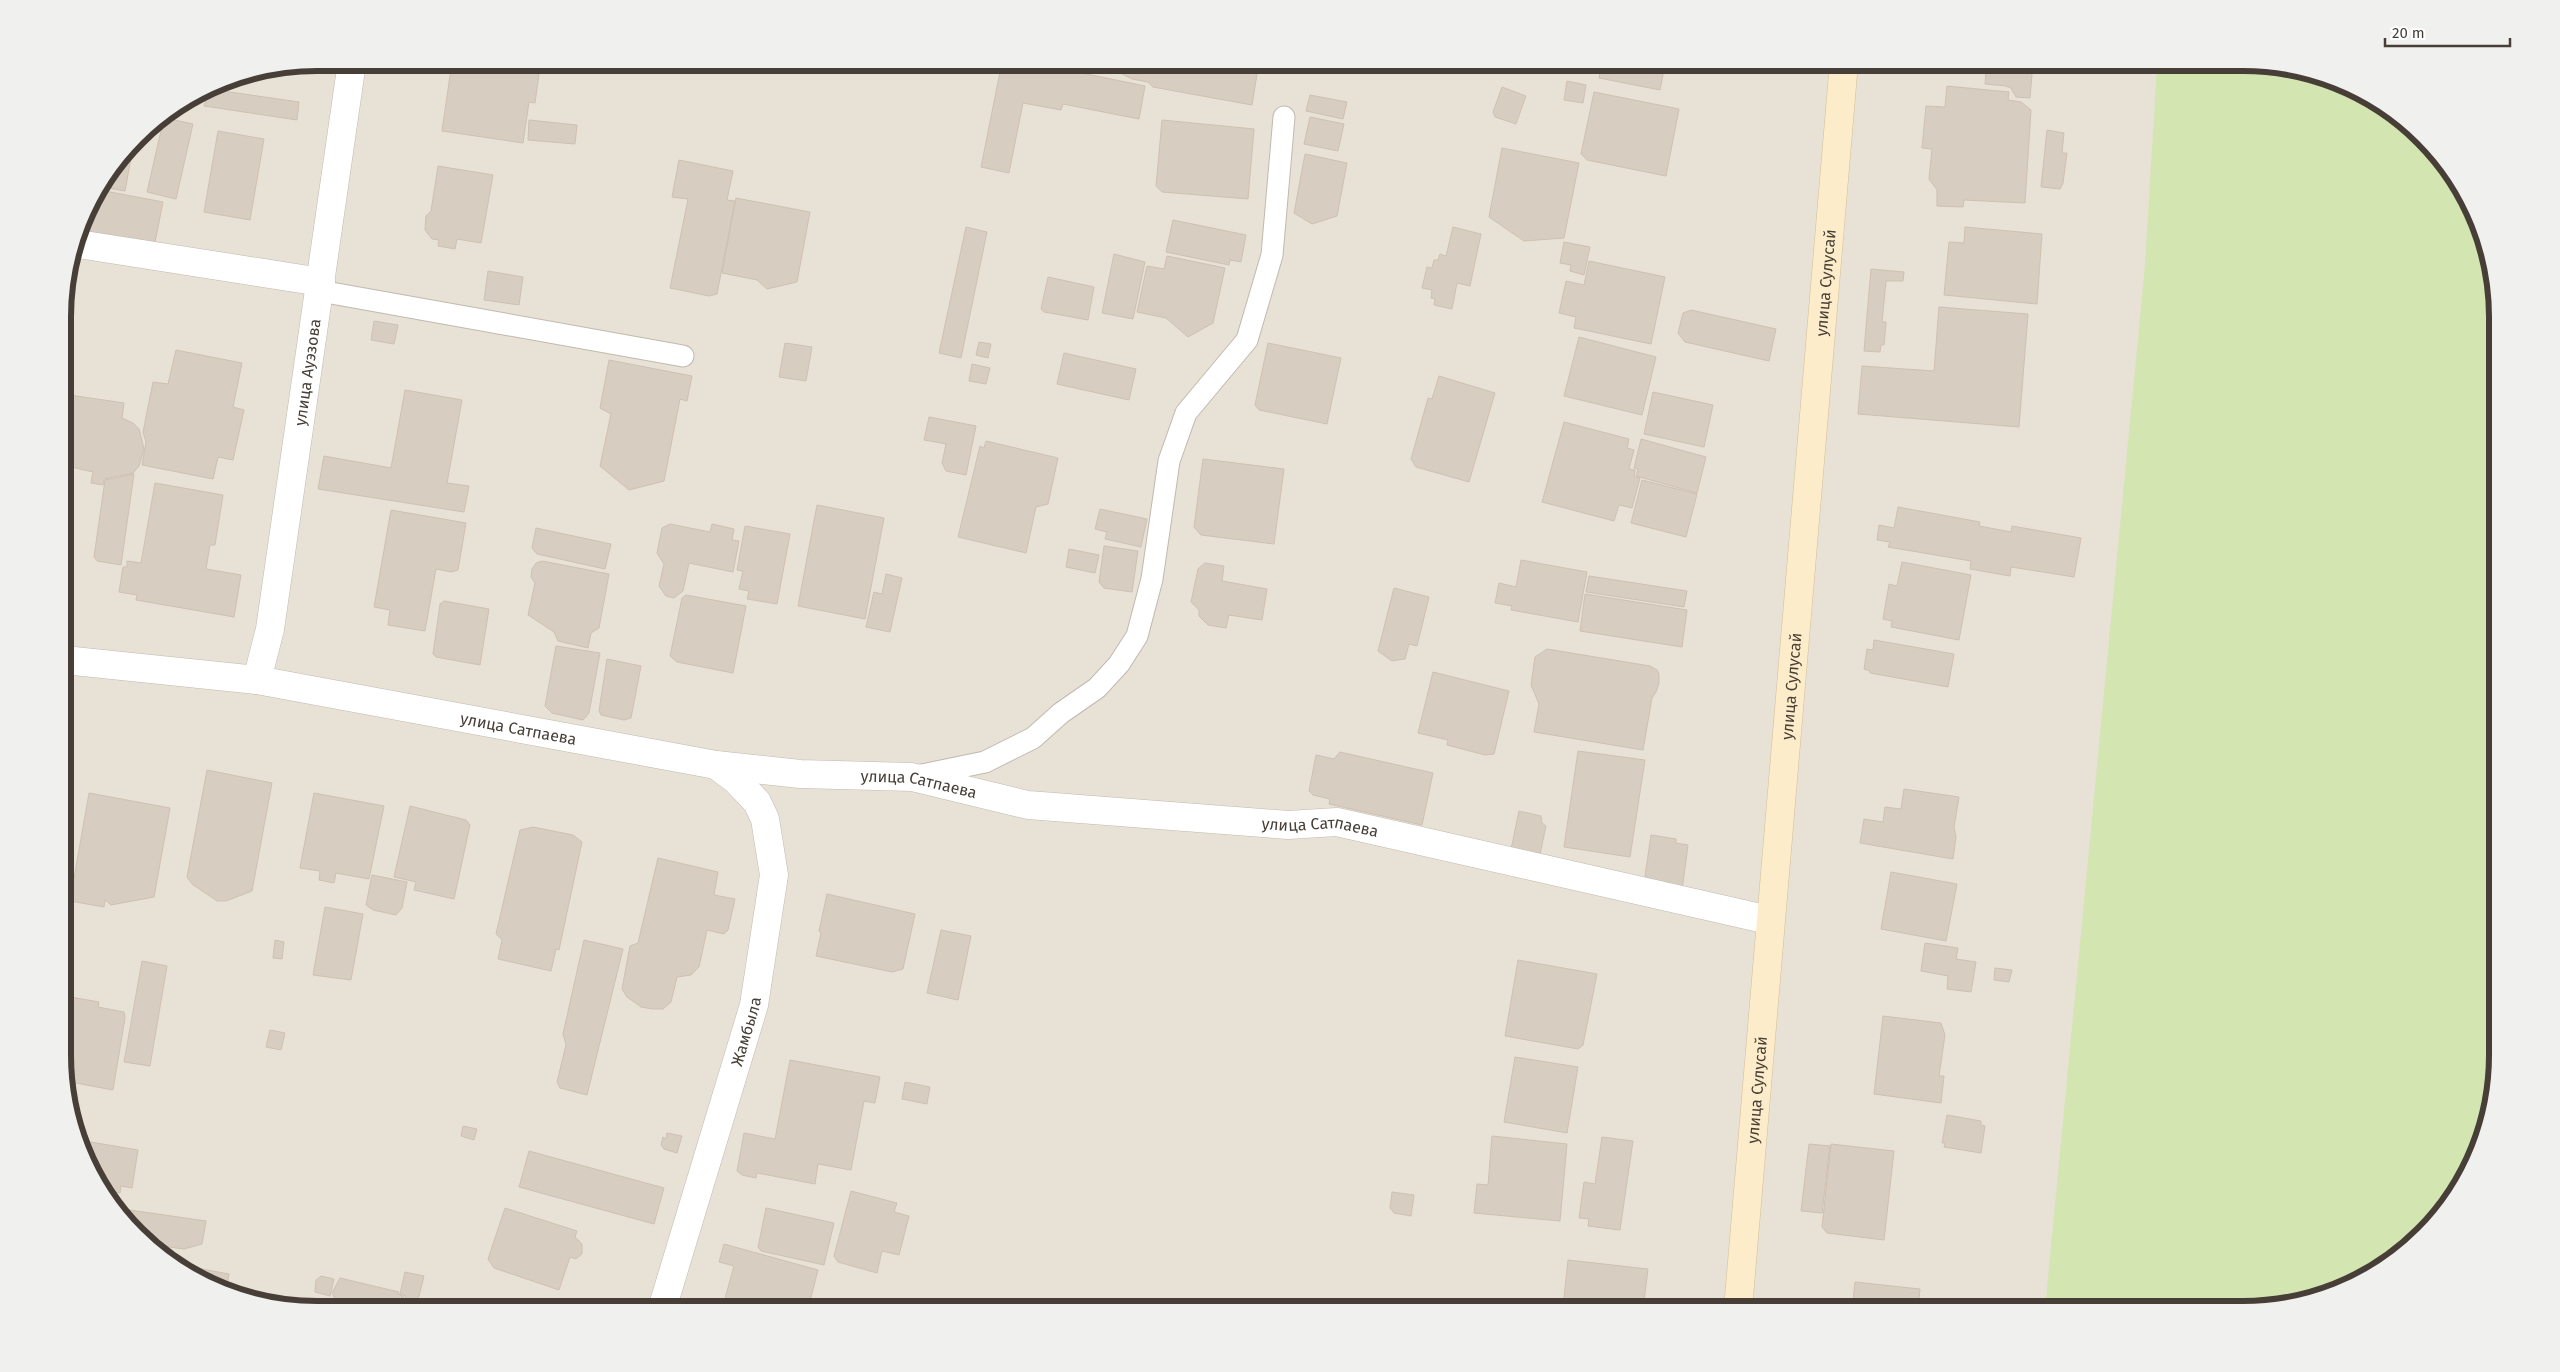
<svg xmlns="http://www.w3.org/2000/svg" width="2560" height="1372" font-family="'Fira Sans',sans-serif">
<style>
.residential{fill:#e7e1d6}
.green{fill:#d3e6b2}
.building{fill:#d8cdc1;stroke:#cfc1b1}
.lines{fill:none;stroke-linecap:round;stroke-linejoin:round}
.lane-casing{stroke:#c2b9ae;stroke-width:23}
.street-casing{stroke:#c2b9ae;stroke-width:29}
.secondary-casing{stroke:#d2bf99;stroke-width:29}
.lane{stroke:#fff;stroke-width:21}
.street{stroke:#fff;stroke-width:28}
.secondary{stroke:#fdecc9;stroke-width:28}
.labels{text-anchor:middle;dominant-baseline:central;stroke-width:4.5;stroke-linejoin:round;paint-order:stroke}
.street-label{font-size:16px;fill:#473f37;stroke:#fff}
.rim{fill:none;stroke:#473f37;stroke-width:6}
</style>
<rect width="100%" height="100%" fill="#f3efe8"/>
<path class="residential" d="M 317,63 L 2157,63 L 2088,1309 L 317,1309 L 252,1301 L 204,1283 L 149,1246 L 106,1197 L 82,1152 L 65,1088 L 63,300 L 89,204 L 149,126 L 220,82 Z"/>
<path class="green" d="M 2243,63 C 2264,65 2286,67 2307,71 C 2383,87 2460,163 2484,236 C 2489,251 2492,268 2495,284 L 2497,1055 L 2489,1120 L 2471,1168 L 2434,1223 L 2384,1267 L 2324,1296 L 2259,1309 L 2045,1309 L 2145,265 L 2157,63 Z"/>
<path class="building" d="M 452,62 L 539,74 L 535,103 L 529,102 L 523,143 L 442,131 Z
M 1002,62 L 1028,62 L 1145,86 L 1139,119 L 1063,104 L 1061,110 L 1023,103 L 1009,173 L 981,167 Z
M 1099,62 L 1193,62 L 1257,74 L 1252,105 L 1153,87 L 1148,82 L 1132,79 Z
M 1602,62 L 1678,62 L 1677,68 L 1665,65 L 1660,90 L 1599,78 Z
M 1987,62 L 2033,62 L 2030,98 L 2016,97 L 2011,88 L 2006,86 L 1985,84 Z
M 1567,81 L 1586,85 L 1583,103 L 1564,100 Z
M 1947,86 L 2009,92 L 2008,100 L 2021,102 L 2031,110 L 2025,203 L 1964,200 L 1963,207 L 1937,206 L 1937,190 L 1929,179 L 1932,149 L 1922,148 L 1926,106 L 1945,107 Z
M 1502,87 L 1526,96 L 1516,124 L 1495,117 L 1493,112 Z
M 209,89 L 299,102 L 297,120 L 204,106 Z
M 1594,92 L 1679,109 L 1666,176 L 1587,160 L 1581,154 Z
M 1310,95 L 1347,102 L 1343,119 L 1306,111 Z
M 1310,117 L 1344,124 L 1338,151 L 1304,144 Z
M 170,119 L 193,124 L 176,199 L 147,192 L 163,122 Z
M 529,120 L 577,125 L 575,144 L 528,140 Z
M 1162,120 L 1254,129 L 1248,199 L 1162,192 L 1156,186 Z
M 2047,130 L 2064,133 L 2062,153 L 2067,153 L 2063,183 L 2060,189 L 2041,187 Z
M 218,131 L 264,139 L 250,220 L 204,212 Z
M 133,147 L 125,191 L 102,187 Z
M 1502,148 L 1579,163 L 1564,238 L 1524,241 L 1489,217 Z
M 1305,154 L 1347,163 L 1337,216 L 1312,224 L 1294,213 Z
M 679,160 L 733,171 L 727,200 L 735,201 L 717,294 L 709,296 L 670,288 L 688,199 L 672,197 Z
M 438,166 L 493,175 L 481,243 L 457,239 L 455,249 L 438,246 L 439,240 L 432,239 L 425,230 L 426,216 L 431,211 Z
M 100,190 L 163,202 L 154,247 L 81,232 L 89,204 Z
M 736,198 L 810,212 L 797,282 L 767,289 L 757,280 L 722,273 Z
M 1173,220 L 1246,235 L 1241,262 L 1230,260 L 1229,265 L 1166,252 Z
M 966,227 L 987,232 L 961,358 L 939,353 Z
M 1453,227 L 1481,234 L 1470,286 L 1457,283 L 1452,309 L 1434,305 L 1435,299 L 1431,298 L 1432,290 L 1422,288 L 1427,267 L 1432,268 L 1434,260 L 1438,260 L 1440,254 L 1446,256 Z
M 1965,227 L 2042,234 L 2037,304 L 1944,295 L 1949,242 L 1964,243 Z
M 1564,242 L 1590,247 L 1584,275 L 1570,271 L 1571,265 L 1560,263 Z
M 1114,254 L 1145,262 L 1133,319 L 1102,313 Z
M 1167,256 L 1225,268 L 1213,323 L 1188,337 L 1166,318 L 1137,312 L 1147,266 L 1164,269 Z
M 1589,261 L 1665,277 L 1651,344 L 1574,328 L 1576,317 L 1559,313 L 1566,281 L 1584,285 Z
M 1871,269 L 1904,272 L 1903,281 L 1886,281 L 1882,322 L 1886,322 L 1884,345 L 1881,345 L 1880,352 L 1864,351 Z
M 488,271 L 523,277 L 519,305 L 484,300 Z
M 1048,277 L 1094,287 L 1088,320 L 1044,312 L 1041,309 Z
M 1939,307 L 2028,314 L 2019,427 L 1858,414 L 1862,366 L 1934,371 Z
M 1691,310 L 1776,329 L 1769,361 L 1685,342 L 1678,333 L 1683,313 Z
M 374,321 L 398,325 L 394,344 L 371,340 Z
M 1579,337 L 1656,357 L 1642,415 L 1564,396 Z
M 979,342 L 991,344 L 988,358 L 976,355 Z
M 785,343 L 812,347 L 806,381 L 779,377 Z
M 1268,343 L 1341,358 L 1327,424 L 1259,410 L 1255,405 Z
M 176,350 L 242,363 L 233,407 L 244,410 L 233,460 L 218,457 L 213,479 L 142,465 L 146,442 L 143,432 L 153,382 L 168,384 Z
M 1064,353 L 1136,369 L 1129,400 L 1057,384 Z
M 609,360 L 692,376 L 687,401 L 680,399 L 664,481 L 629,490 L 600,466 L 611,414 L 600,408 Z
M 972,364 L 990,368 L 986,384 L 969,381 Z
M 1439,376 L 1495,393 L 1469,482 L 1416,467 L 1411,459 L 1428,398 L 1432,399 Z
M 405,390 L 462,400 L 447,483 L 469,486 L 464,512 L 318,489 L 324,456 L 391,468 Z
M 1653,392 L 1713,405 L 1704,447 L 1644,434 Z
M 63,394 L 124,403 L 122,418 L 133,423 L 139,429 L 144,449 L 139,466 L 133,473 L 104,479 L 103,485 L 91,483 L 93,472 L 63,465 Z
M 929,417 L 976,426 L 966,475 L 946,471 L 942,463 L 946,444 L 924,440 Z
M 1564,422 L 1629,439 L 1627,448 L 1634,450 L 1629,469 L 1635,470 L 1634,477 L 1640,478 L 1632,508 L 1619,505 L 1614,521 L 1542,502 Z
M 1641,439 L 1706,457 L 1697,493 L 1636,476 L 1638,469 L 1634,468 Z
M 986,441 L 1058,458 L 1048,504 L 1036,507 L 1026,553 L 958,537 L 980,446 L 984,448 Z
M 1203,459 L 1284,469 L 1274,544 L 1201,535 L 1194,527 Z
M 134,474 L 121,565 L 97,561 L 94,557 L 105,480 Z
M 1642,480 L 1697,494 L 1686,537 L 1631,523 Z
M 155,483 L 223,495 L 215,545 L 210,545 L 206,569 L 241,575 L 234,617 L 136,600 L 137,595 L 119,592 L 123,567 L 127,567 L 127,561 L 141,563 Z
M 817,505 L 884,518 L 865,619 L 798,606 Z
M 1898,507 L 1980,522 L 1979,526 L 2011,532 L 2012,526 L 2081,538 L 2074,577 L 2011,567 L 2010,576 L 1970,569 L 1971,561 L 1888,547 L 1890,542 L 1877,540 L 1879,525 L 1894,528 Z
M 1100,509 L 1147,519 L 1141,547 L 1105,539 L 1107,532 L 1095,529 Z
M 391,510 L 466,523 L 458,570 L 451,572 L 436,569 L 425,631 L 388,625 L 390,610 L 374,607 Z
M 670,524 L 710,532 L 712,524 L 734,529 L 732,540 L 739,541 L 733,572 L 689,563 L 683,591 L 674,598 L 666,596 L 659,586 L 664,564 L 657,553 L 662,528 Z
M 745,526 L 790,534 L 777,604 L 747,599 L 749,591 L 739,589 L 743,571 L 737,570 Z
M 536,528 L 611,544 L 605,569 L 537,554 L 532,548 Z
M 1104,546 L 1138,551 L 1132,592 L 1104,588 L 1099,582 Z
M 1069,549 L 1099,555 L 1095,573 L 1066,567 Z
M 1521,560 L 1587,572 L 1578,622 L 1511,610 L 1512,606 L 1495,603 L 1499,583 L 1516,587 Z
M 542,561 L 609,574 L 599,628 L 591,633 L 588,648 L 558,641 L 554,632 L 528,615 L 535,583 L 531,577 L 532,569 L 536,563 Z
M 1902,562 L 1971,575 L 1959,640 L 1891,627 L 1892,621 L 1883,619 L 1889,584 L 1897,586 Z
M 1205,563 L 1224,566 L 1222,581 L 1267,589 L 1262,620 L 1229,615 L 1226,628 L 1208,625 L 1199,616 L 1199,610 L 1191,602 L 1198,569 Z
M 886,574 L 902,578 L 890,632 L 866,627 L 874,592 L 882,594 Z
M 1589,576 L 1687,591 L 1684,607 L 1586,592 Z
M 1394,588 L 1429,597 L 1417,646 L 1409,644 L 1405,659 L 1392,661 L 1378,651 Z
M 1585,594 L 1687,610 L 1682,647 L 1580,631 Z
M 686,595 L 746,606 L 733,673 L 677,662 L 670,656 L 682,598 Z
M 444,601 L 489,609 L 480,665 L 436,657 L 433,654 L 440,604 Z
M 1874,640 L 1954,654 L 1948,687 L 1870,673 L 1870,671 L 1864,669 L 1867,649 L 1873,650 Z
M 556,646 L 600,653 L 589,713 L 583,720 L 552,713 L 545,706 Z
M 1547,649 L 1650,666 L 1657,670 L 1659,674 L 1659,683 L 1656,692 L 1652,698 L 1643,750 L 1534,732 L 1539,704 L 1531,685 L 1535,657 Z
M 607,659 L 641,666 L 631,718 L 624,720 L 601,715 L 599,711 Z
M 1433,672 L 1509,691 L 1494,754 L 1485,755 L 1447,745 L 1448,740 L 1418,733 Z
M 1578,751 L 1645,760 L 1630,857 L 1564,847 Z
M 1340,752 L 1433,773 L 1422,825 L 1329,804 L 1330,799 L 1313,795 L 1309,791 L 1316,755 L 1334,759 Z
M 207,770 L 272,783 L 252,891 L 226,901 L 217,901 L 192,884 L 187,877 Z
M 1904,789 L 1959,797 L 1954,827 L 1956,837 L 1953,859 L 1860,843 L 1864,819 L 1883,822 L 1885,807 L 1901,809 Z
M 89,793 L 170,808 L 154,897 L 111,905 L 105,900 L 104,907 L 70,901 Z
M 314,793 L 384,806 L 369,879 L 336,873 L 334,883 L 319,880 L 320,871 L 300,868 Z
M 410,806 L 466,820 L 470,825 L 454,899 L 414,890 L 416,882 L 394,877 Z
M 1519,811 L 1541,816 L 1542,823 L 1546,826 L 1539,859 L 1510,854 Z
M 533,827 L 573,835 L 582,842 L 559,950 L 556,949 L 551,971 L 498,959 L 502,940 L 496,934 L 520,830 Z
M 1651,835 L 1676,839 L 1676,843 L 1688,845 L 1682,890 L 1662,887 L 1645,876 Z
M 658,858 L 718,872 L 714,895 L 735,899 L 728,930 L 724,934 L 707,930 L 699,967 L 691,975 L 677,977 L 671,1002 L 663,1009 L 653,1009 L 641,1007 L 627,997 L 622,989 L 630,946 L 638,943 Z
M 1891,872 L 1957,884 L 1946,941 L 1881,929 Z
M 372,875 L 407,882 L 402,908 L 396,915 L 373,910 L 366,905 Z
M 827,894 L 915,914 L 903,969 L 892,972 L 816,956 L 821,933 L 819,931 Z
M 325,907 L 363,914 L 351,980 L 313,975 Z
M 941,930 L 971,936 L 958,1000 L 927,993 Z
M 275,940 L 284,942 L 282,959 L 273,958 Z
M 584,940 L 623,949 L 587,1095 L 560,1088 L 557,1082 L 566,1045 L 563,1034 Z
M 1925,943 L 1958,948 L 1956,959 L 1976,962 L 1971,992 L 1947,989 L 1948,976 L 1921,971 Z
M 1518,960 L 1597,974 L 1583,1045 L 1578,1049 L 1505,1036 Z
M 142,961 L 167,966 L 150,1066 L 124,1062 Z
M 1995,968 L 2012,970 L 2009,982 L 1994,980 Z
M 65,996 L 99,1002 L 98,1007 L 124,1012 L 125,1018 L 113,1090 L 65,1081 Z
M 1883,1016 L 1941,1023 L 1945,1035 L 1939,1076 L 1944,1076 L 1941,1103 L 1874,1094 Z
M 270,1030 L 285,1033 L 281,1050 L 266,1047 Z
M 1515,1057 L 1578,1067 L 1567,1133 L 1504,1122 Z
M 790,1060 L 880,1077 L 875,1103 L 864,1101 L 851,1170 L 818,1164 L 815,1184 L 757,1173 L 756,1178 L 742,1175 L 737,1171 L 744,1133 L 775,1139 Z
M 905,1082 L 930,1087 L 927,1104 L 902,1099 Z
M 1947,1115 L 1981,1121 L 1981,1125 L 1985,1126 L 1981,1153 L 1944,1147 L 1945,1143 L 1942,1143 Z
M 463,1126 L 477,1129 L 474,1140 L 461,1136 Z
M 667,1133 L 682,1136 L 677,1153 L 664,1149 L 661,1145 L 663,1137 L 666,1139 Z
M 1492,1136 L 1567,1144 L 1560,1221 L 1474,1213 L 1477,1184 L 1488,1185 Z
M 1602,1137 L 1633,1141 L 1620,1230 L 1588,1226 L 1589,1219 L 1579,1218 L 1584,1182 L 1595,1184 Z
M 79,1140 L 138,1150 L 132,1188 L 121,1186 L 120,1193 L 102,1190 L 82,1152 Z
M 1809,1144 L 1830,1146 L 1822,1213 L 1801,1211 Z
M 1831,1144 L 1894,1151 L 1884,1240 L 1827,1233 L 1822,1227 Z
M 529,1151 L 664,1188 L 654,1224 L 519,1187 Z
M 851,1191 L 897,1203 L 894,1212 L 909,1216 L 899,1255 L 882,1251 L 877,1273 L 838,1262 L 834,1256 Z
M 1392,1192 L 1414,1195 L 1411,1216 L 1394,1213 L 1390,1208 Z
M 116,1208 L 206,1221 L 202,1244 L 184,1249 L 147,1244 Z
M 505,1208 L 577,1231 L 575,1237 L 582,1244 L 582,1254 L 576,1259 L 570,1257 L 559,1290 L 494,1268 L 488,1259 Z
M 766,1208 L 834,1223 L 824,1265 L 761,1251 L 758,1247 Z
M 724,1244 L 818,1270 L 808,1309 L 722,1309 L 734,1266 L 719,1262 Z
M 1568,1260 L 1648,1269 L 1643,1309 L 1563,1307 Z
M 175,1264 L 229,1274 L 226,1291 L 204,1283 Z
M 405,1272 L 424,1276 L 417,1304 L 405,1300 L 406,1296 L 400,1294 Z
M 321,1276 L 334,1279 L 330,1296 L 315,1292 L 316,1280 Z
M 340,1278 L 399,1292 L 398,1294 L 404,1297 L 401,1309 L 344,1309 L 335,1307 L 336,1301 L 332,1293 Z
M 1855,1282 L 1920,1289 L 1918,1309 L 1852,1309 Z
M 1481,1302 L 1522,1309 L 1480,1309 Z"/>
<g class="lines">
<g class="lane-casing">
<path id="lane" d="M 320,291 L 683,356
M 917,776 L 985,762 L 1033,738 L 1061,713 L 1097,688 L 1119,664 L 1137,636 L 1152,579 L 1169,461 L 1186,413 L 1247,340 L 1272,255 L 1284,117"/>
</g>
<g class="street-casing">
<g id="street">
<path d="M 78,244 L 321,282"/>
<path id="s1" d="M 64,660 L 257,680 L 716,765 L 800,774 L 912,777 L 1028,805 L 1288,825 L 1337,822 L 1769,920"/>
<path id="s2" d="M 257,680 L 270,629 L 352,62"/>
<path id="s3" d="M 662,1309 L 754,1005 L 774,875 L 765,819 L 757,802 L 736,780 L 716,765"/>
</g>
</g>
<g class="secondary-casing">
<g id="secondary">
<path id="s4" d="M 1738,1309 L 1844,62"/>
</g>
</g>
<use href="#lane" class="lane"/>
<use href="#street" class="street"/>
<use href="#secondary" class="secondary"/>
</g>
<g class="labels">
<g class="street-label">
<text stroke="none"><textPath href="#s4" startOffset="1030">улица Сулусай</textPath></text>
<text stroke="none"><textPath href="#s2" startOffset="312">улица Ауэзова</textPath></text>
<text stroke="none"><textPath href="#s4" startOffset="625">улица Сулусай</textPath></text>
<text stroke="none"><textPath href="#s1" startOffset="460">улица Сатпаева</textPath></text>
<text stroke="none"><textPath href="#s1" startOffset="865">улица Сатпаева</textPath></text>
<text stroke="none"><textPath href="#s1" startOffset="1270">улица Сатпаева</textPath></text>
<text stroke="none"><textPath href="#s3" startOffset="290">Жамбыла</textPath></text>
<text stroke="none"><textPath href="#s4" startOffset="220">улица Сулусай</textPath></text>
</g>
</g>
<path d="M0 0H2560V1372H0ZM317 71H2243A246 246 0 0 1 2489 317V1055A246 246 0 0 1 2243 1301H317A246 246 0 0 1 71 1055V317A246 246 0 0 1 317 71Z" fill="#f0f0ef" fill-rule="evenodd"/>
<path class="rim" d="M317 71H2243A246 246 0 0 1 2489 317V1055A246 246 0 0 1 2243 1301H317A246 246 0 0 1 71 1055V317A246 246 0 0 1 317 71Z"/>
<path d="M2385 38v8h125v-8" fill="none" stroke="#473f37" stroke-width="2.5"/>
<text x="2392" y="38" font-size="15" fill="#473f37" stroke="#ffffff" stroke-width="4" paint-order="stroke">20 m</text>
</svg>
